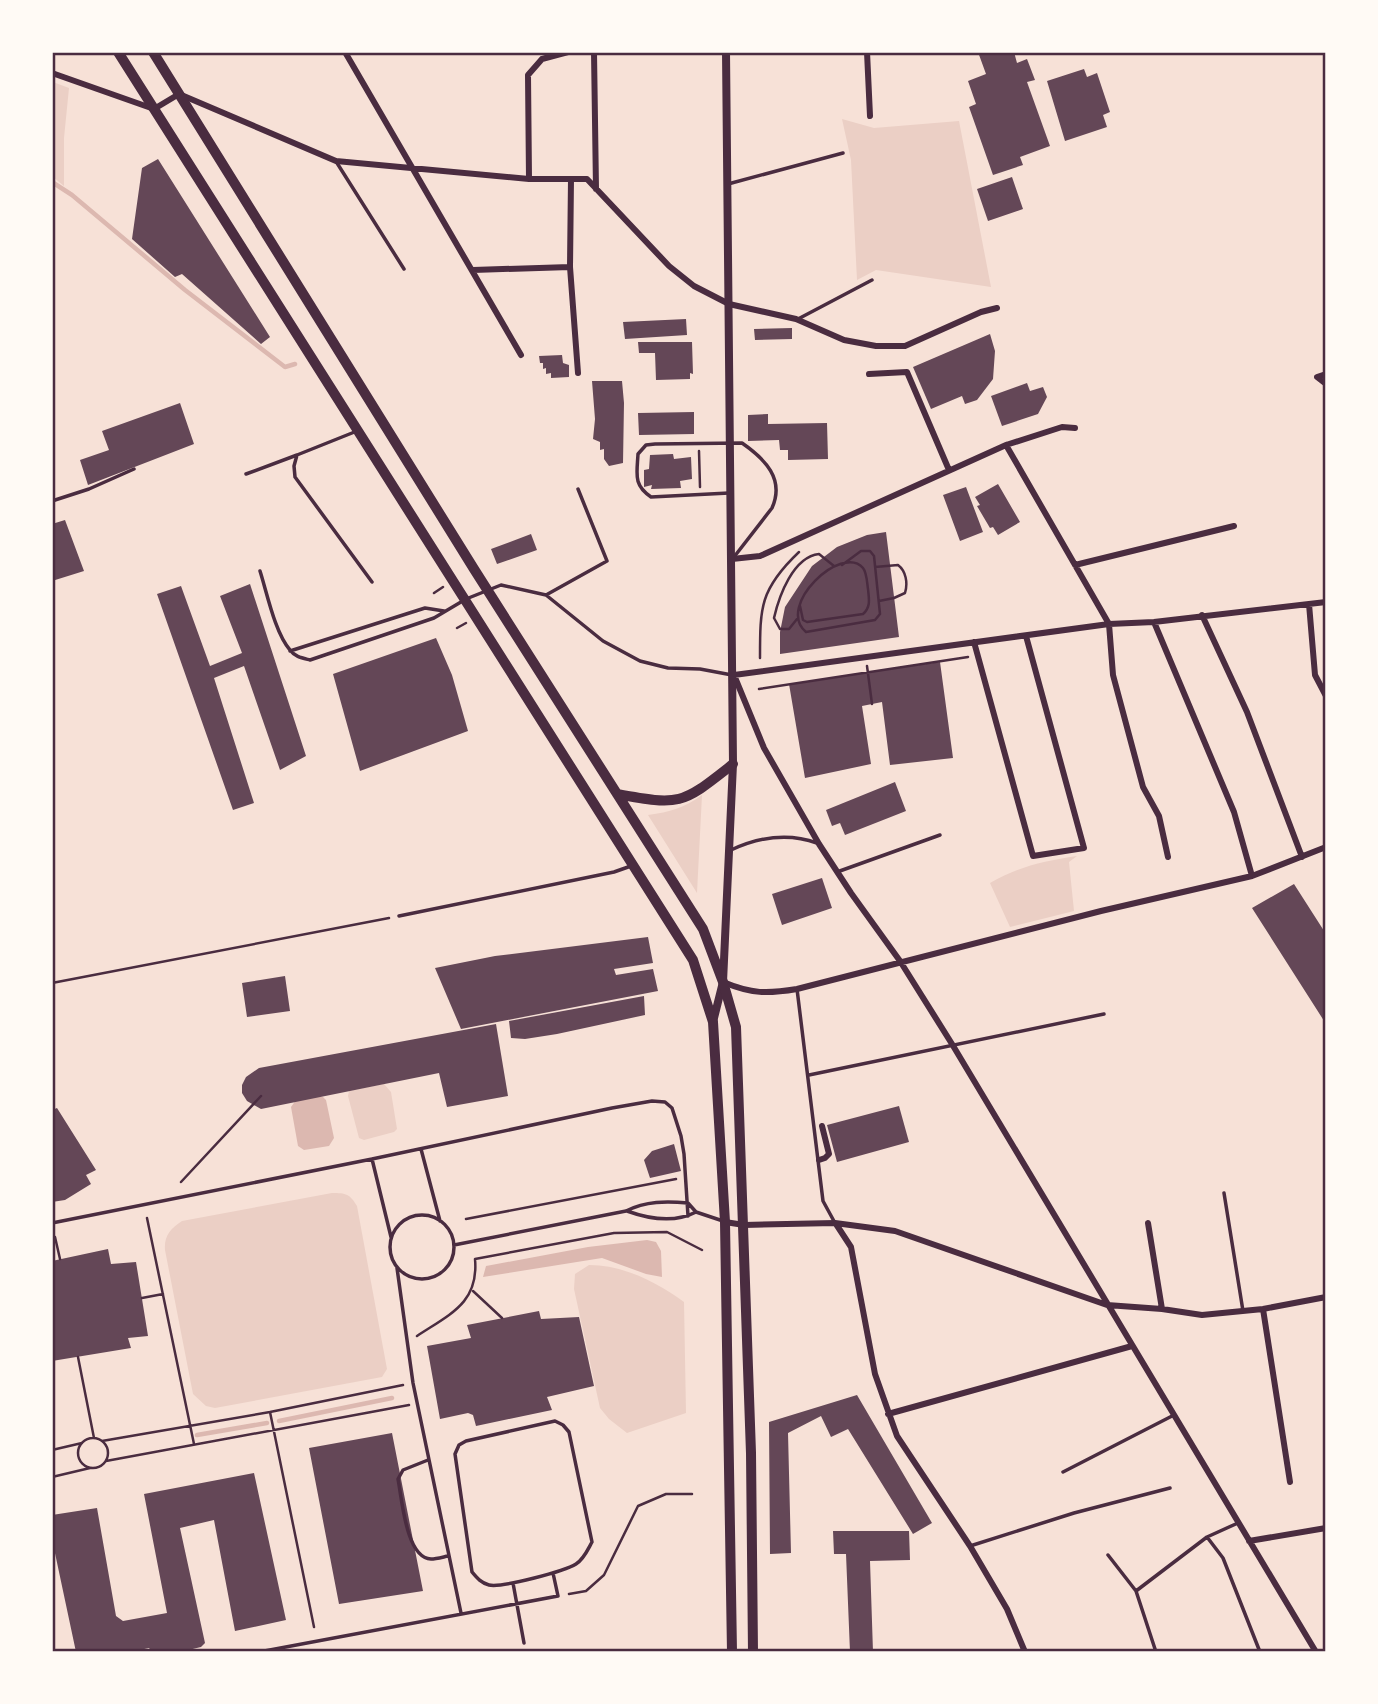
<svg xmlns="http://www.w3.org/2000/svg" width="1378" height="1704" font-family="'DejaVu Sans',sans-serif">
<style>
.green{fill:#ebcfc5}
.water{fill:#dcb8b0}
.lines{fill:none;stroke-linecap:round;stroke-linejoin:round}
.stream{stroke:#dcb8b0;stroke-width:4.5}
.building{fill:#644757}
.path{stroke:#4a2c40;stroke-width:2.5}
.service{stroke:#4a2c40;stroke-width:3.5}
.minor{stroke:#4a2c40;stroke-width:6}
.tertiary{stroke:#4a2c40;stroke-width:8}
.primary{stroke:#4a2c40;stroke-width:10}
.neatline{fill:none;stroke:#4a2c40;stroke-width:2.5}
</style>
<rect width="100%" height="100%" fill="#f7e1d7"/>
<path class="green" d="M 53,82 L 69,88 L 64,138 L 64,186 L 53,177 Z
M 842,119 L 874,128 L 959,121 L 991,287 L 876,270 L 857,280 L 851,160 Z
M 702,795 L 697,893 L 648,815 C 670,812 684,808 702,795 Z
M 1077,856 L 1069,862 L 1074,911 L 1010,927 L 990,883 C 1020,866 1044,861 1077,856 Z
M 384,1084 L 391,1092 L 397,1129 L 394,1132 L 364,1140 L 359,1138 L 348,1096 L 349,1091 Z
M 332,1193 C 346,1193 350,1194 357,1206 L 387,1369 L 382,1377 L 215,1408 L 206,1406 L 193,1394 L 165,1250 C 164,1236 170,1229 182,1221 Z
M 589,1265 C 623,1265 657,1282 684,1302 L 686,1413 L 627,1433 L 609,1419 L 600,1408 L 574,1289 L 575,1274 Z"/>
<path class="water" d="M 316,1096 L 323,1097 L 326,1100 L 334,1138 L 329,1146 L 304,1150 L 298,1146 L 291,1107 L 296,1100 Z
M 647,1240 L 656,1242 L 661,1251 L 662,1277 L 646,1274 L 602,1258 L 483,1277 L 486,1266 L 588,1247 Z"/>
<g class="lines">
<path class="stream" d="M 52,182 L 72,195 L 185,290 L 285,367 L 295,364
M 279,1421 L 392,1398
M 197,1435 L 267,1423"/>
</g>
<path class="building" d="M 978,52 L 1014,52 L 1017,63 L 1027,59 L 1035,80 L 1027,82 L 1050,146 L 1020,157 L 1023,165 L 993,175 L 969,107 L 976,104 L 968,81 L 986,74 Z
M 1084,69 L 1087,77 L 1097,73 L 1110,112 L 1103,115 L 1107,127 L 1065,141 L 1047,81 Z
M 158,159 L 270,337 L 261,344 L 182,274 L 175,277 L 132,239 L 142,168 Z
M 1012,177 L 1023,209 L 988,221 L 977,189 Z
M 686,319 L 687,335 L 625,339 L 623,322 Z
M 792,328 L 792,339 L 755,340 L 754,329 Z
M 990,334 L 995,351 L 993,379 L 977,400 L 965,404 L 962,396 L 931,409 L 913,367 Z
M 638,342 L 692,342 L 693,374 L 690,373 L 690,379 L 656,380 L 655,353 L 639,353 Z
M 562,355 L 563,363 L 569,365 L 569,377 L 551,378 L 551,373 L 546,374 L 546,368 L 543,369 L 543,363 L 540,363 L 539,356 Z
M 592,381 L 622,381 L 624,403 L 623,463 L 609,466 L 604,459 L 604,449 L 600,450 L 600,442 L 593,439 L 595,419 Z
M 1027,383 L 1030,391 L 1043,387 L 1047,397 L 1038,414 L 1002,426 L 991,396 Z
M 180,403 L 194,444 L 88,485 L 80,460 L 109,450 L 102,431 Z
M 694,412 L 694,434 L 639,435 L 638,413 Z
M 768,414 L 768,424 L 827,423 L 828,459 L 788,460 L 788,450 L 780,450 L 779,440 L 748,441 L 748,415 Z
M 673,454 L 674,459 L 691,457 L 692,479 L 680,481 L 681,488 L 651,489 L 652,485 L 644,487 L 644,470 L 649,469 L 650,455 Z
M 998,484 L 1020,522 L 998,535 L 993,527 L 990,528 L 977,506 L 980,505 L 975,497 Z
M 966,487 L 983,532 L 960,541 L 943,495 Z
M 65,520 L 84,571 L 52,581 L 52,524 Z
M 886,532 L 899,637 L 780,654 L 780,632 L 785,607 L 812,566 L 837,547 L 867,535 Z
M 531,534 L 537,550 L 497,564 L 491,549 Z
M 250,584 L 306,756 L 280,770 L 244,666 L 214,678 L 254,803 L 233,810 L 157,594 L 181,586 L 210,666 L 242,653 L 220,596 Z
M 436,638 L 452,675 L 468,731 L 360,771 L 333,674 Z
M 940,662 L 953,758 L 890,765 L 882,702 L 862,706 L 871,764 L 805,778 L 789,684 Z
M 895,782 L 906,811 L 845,835 L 840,823 L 832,826 L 826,810 Z
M 822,878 L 832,908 L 782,925 L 772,894 Z
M 1294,884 L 1326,934 L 1326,1024 L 1252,908 Z
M 648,937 L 653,963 L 614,969 L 616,975 L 653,969 L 658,991 L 461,1029 L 435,968 L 495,956 Z
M 285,976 L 290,1011 L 247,1017 L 242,983 Z
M 644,996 L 645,1015 L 557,1034 L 525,1039 L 511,1038 L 509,1021 Z
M 496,1024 L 508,1096 L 447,1107 L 439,1073 L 261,1109 L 247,1101 L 242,1093 L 242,1085 L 246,1077 L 259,1068 Z
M 899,1106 L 909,1142 L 837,1162 L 827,1125 Z
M 57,1108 L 96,1170 L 86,1175 L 91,1184 L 65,1200 L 52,1202 L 52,1110 Z
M 674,1144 L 681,1171 L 650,1178 L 644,1160 L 652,1151 Z
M 108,1249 L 111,1264 L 136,1262 L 148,1336 L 128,1338 L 131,1348 L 52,1361 L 52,1261 Z
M 539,1311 L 541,1319 L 579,1317 L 594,1386 L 547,1397 L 552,1410 L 476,1426 L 473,1415 L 468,1413 L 440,1419 L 427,1346 L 471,1338 L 467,1325 Z
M 857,1395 L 932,1523 L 913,1534 L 848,1429 L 831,1437 L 821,1416 L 788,1433 L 791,1553 L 770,1554 L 769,1422 Z
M 392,1433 L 423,1591 L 339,1604 L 309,1448 Z
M 254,1473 L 286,1620 L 235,1631 L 214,1520 L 180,1528 L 205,1643 L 201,1647 L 180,1652 L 152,1652 L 149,1648 L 130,1652 L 76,1652 L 52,1539 L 52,1515 L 97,1508 L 116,1616 L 123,1621 L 167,1613 L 144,1494 Z
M 833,1531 L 909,1531 L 910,1560 L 870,1561 L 873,1652 L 850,1652 L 846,1554 L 834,1554 Z"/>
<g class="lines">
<path class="path" d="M 699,451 L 700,487
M 875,567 L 898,565 C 906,571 908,583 905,593 L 894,598 L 879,601
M 434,593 L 443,587
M 800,606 L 803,620 L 807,622 L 863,614 C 871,607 869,599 868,589 C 867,583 867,573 863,568 C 842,543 775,606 806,632 L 875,620 L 880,614 L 874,556 L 870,551 L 861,551 L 842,565
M 797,619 L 789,629 L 780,629 L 774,618 C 779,596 793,557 819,554 L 834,566
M 457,628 L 466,623
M 760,658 C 760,607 760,589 799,552
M 867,666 L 872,704
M 759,689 L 968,657
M 52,983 L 389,918
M 181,1182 L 261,1096
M 147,1218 L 194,1444
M 466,1219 L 676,1179
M 55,1237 L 60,1259
M 473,1291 L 502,1318
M 142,1298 L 163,1294
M 417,1336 C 450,1314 479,1303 475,1259 L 614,1233 L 667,1232 L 702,1250
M 78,1357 L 94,1438
M 270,1412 L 314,1627
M78 1453a15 15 0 1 1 30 0a15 15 0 1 1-30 0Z
M 102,1441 L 270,1412 L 403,1385
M 52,1450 L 82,1443
M 106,1461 L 409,1405
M 52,1477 L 90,1468
M 569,1594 L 586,1591 L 604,1575 L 638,1506 L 666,1494 L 692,1494"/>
<path class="service" d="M 337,163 L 404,269
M 728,184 L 843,153
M 798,319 L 872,280
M 357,431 L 297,455 L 294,466 L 295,477 L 372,582
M 246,474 L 297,455
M 729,493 L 651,497 C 633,485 637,474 638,454 L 646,445 L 655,444 L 742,443 C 765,459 785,479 772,508 L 734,557
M 52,501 L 89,489 L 134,469
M 260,571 C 267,593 275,633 290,650 C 295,657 302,658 310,660 L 434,618 L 466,599 L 501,585 L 546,595 L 603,641 L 640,661 L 668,668 L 700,669 L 732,675
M 546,595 L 607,561 L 578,489
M 290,651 L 425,608 L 444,611
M 731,850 C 759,837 787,832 817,843
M 837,872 L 940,835
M 399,916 L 614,872 L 631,866
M 797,989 L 823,1201 L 835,1223
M 809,1075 L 1104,1014
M 421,1149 L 440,1221
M 372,1159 L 612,1108 L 652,1101 L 665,1102 L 672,1108 L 681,1136 L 684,1154 L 688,1216
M 1224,1193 L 1243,1311
M 627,1211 C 649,1219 675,1223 696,1212
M390 1247a32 32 0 1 1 64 0a32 32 0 1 1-64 0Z
M 52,1223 L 372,1159 L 391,1237
M 454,1245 L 626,1211 C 646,1201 666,1201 688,1203 L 696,1212 L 723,1221
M 397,1268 L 413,1383 L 461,1613
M 555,1421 L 563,1425 L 569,1432 L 592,1542 C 588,1549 584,1559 576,1564 C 565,1571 502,1588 489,1585 C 481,1583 477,1578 472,1572 L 455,1454 L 459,1445 L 466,1441 Z
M 428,1460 L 403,1470 L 398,1479 C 402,1499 406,1558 431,1559 C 436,1559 443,1557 448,1556
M 1063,1472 L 1174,1415
M 1207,1537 L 1223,1558 L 1260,1652
M 970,1546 L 1074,1513 L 1170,1488
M 1108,1555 L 1136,1591 L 1156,1652
M 513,1583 L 524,1643
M 1136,1591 L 1207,1537 L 1238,1523
M 259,1652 L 558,1596 L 553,1573"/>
<path class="minor" d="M 345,52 L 521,355
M 594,52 L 596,189
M 867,52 L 870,116
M 52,73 L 154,109 L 179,94 L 336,161 L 529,179 L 587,179 L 669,266 L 694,286 L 729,304 L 796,319 L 844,340 L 876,346 L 905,346 L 981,312 L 997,308
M 529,179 L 528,75 L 542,59 L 568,52
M 571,179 L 570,267 L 578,373
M 473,270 L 570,267
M 869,374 L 907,372 L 949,470
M 1326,374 L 1317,377 L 1326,384
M 1006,445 L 1109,624 L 1113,675 L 1143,787 L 1159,816 L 1168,857
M 732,559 L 760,556 L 1006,445 L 1062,427 L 1075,428
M 1075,565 L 1234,526
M 1309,604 L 1315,675 L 1326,696
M 1202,615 L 1247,712 L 1302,857
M 1154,622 L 1234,812 L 1252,876
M 974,642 L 1033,856 L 1084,848 L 1026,636
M 723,982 C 752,994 767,994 797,989 L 1101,911 L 1252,876 L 1326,847
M 819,1160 L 825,1158 L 829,1154 L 822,1126
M 725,1222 L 744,1225 L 835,1223 L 895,1231 L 1107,1305 L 1162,1309 L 1202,1315 L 1263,1309 L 1326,1297
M 1148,1223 L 1162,1309
M 836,1224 L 851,1247 L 875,1374 L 897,1436 L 970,1546 L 1007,1609 L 1025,1652
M 1263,1309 L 1290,1482
M 888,1414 L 1132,1346
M 1249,1541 L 1326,1528
M 1316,1652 L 952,1044 L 900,961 L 851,893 L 819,844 L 764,748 L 734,675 L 1109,624 L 1154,622 L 1326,602"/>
<path class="tertiary" d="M 713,1022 L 723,982 L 733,764 L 726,52"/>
<path class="primary" d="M 118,52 L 693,960 L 713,1022 L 725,1222 L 732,1652
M 153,52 L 474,569 L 703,929 L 723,982 L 736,1027 L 751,1453 L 753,1652
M 617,794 C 682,806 682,804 733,764"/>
</g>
<rect width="1378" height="1704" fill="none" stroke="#fffaf5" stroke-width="108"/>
<rect x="54" y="54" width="1270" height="1596" class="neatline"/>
</svg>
